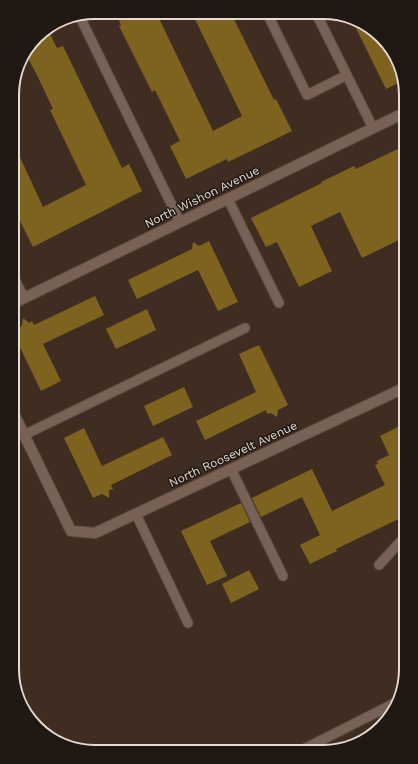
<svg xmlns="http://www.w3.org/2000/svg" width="418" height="764" font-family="'Work Sans',sans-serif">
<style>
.building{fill:#7d631e}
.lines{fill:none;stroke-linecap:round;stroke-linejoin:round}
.service-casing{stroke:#5c4c42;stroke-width:11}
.minor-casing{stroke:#5c4c42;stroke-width:12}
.service{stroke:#776255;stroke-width:9}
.minor{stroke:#776255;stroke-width:10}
.labels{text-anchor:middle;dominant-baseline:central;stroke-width:3;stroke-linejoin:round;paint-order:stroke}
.street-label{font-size:12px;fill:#e6dad2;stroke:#201812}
.rim{fill:none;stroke:#e6dad2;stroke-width:2}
</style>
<rect width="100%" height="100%" fill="#402d22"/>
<path class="building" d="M 115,12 L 156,12 L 213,131 L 242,116 L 192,13 L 231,13 L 274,100 L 276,99 L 292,131 L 228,162 L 227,159 L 186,179 L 170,146 L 180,141 L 155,90 L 152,92 L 119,26 L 121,25 Z
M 352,20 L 378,32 L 402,68 L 402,81 L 386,89 Z
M 47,28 L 57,48 L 63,46 L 122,168 L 129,164 L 142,191 L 33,247 L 13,207 L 13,142 L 43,207 L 86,185 L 50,110 L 53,109 L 37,75 L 25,53 L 40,33 Z
M 402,147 L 403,238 L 362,258 L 340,212 L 311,226 L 332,271 L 299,287 L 277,242 L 266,247 L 251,218 L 322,183 L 321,182 L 354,166 L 356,169 Z
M 209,241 L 238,302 L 218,311 L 198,270 L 137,299 L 128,280 L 192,249 L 193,242 L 199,246 Z
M 95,296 L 104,315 L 43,344 L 61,381 L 41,391 L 14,335 L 14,330 L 22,326 L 23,318 L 29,323 L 32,321 L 34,325 Z
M 147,309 L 156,330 L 116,349 L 106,329 Z
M 259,345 L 288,405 L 278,410 L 277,417 L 271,413 L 267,414 L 266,410 L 205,440 L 196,421 L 256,392 L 239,354 Z
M 184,387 L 193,407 L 153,426 L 144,406 Z
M 404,424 L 405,516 L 336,549 L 337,551 L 310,564 L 300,545 L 320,535 L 302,497 L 261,517 L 252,498 L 312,469 L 332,511 L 385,485 L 375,465 L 378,464 L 377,461 L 389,455 L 380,436 Z
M 84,428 L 102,466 L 163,437 L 172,455 L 111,485 L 113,489 L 109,490 L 109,498 L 102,494 L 93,498 L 64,438 Z
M 241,503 L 250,522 L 210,541 L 227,576 L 207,585 L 181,531 Z
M 249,570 L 259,589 L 231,603 L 222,584 Z"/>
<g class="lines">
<g class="service-casing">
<path id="service" d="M 267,13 L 307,95 L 347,75
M 316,13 L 373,128
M 79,15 L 180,222
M 228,199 L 279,303
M 14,278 L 24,298
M 24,435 L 245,328
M 231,469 L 283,576
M 136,514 L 188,623
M 379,565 L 400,542 L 405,540
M 306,748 L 395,703"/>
</g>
<g class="minor-casing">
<path id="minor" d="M 14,303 L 402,114
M 15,416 L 71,531 L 95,533 L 404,388"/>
</g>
<use href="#service" class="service"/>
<use href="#minor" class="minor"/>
</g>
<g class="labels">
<g class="street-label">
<text transform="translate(202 197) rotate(-26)">North Wishon Avenue</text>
<text transform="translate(233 454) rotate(-25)">North Roosevelt Avenue</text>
</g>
</g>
<path d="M0 0H418V764H0ZM95 19H323A76 76 0 0 1 399 95V669A76 76 0 0 1 323 745H95A76 76 0 0 1 19 669V95A76 76 0 0 1 95 19Z" fill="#201812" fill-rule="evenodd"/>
<path class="rim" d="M95 19H323A76 76 0 0 1 399 95V669A76 76 0 0 1 323 745H95A76 76 0 0 1 19 669V95A76 76 0 0 1 95 19Z"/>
</svg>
